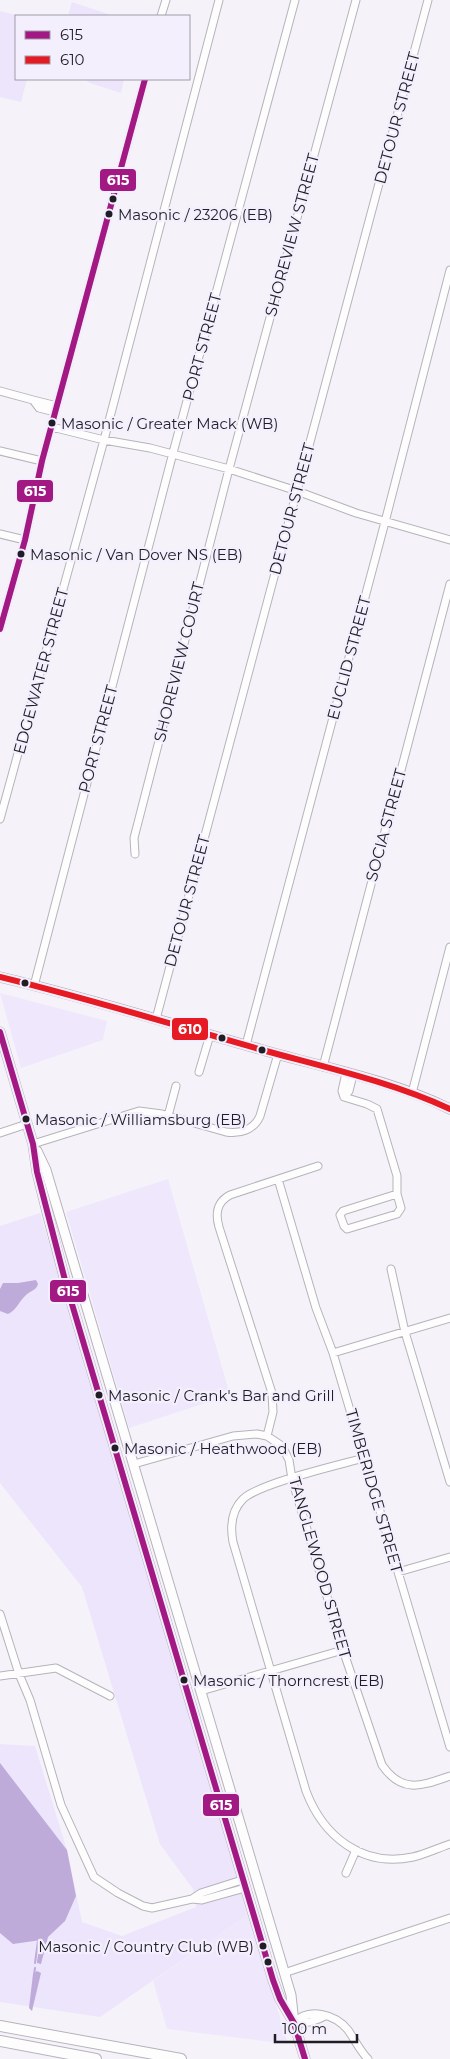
<svg xmlns="http://www.w3.org/2000/svg" width="450" height="2059" font-family="Montserrat,sans-serif">
<style>
.built{fill:#efe8fc}
.green{fill:#ede5fb}
.water{fill:#beabda}
.lines{fill:none;stroke-linecap:round;stroke-linejoin:round}
.stream{stroke:#beabda;stroke-width:2}
.minor-casing{stroke:#b6b3ba;stroke-width:9}
.major-casing{stroke:#b6b3ba;stroke-width:11}
.highway-casing{stroke:#b6b3ba;stroke-width:12}
.minor{stroke:#fefdfe;stroke-width:7}
.major{stroke:#fefdfe;stroke-width:9}
.highway{stroke:#fefdfe;stroke-width:10}
.bus-1-casing{stroke:#f4effd;stroke-width:10}
.bus-2-casing{stroke:#f4effd;stroke-width:10}
.bus-1{stroke:#a31984;stroke-width:6}
.bus-2{stroke:#e51a23;stroke-width:6}
.bus-dot{fill:#211d26;stroke:#f4effd;stroke-width:2}
.labels{text-anchor:middle;dominant-baseline:central;stroke-width:4.5;stroke-linejoin:round;paint-order:stroke}
.bus-label{font-size:15px;fill:#211d26;stroke:#f4effd;text-anchor:start}
.street-label{font-size:16px;fill:#211d26;stroke:#f4effd}
.line-badge{stroke:#f4effd;stroke-width:2}
.badge-label{font-size:14px;text-anchor:middle;font-weight:bold;fill:#fff}
</style>
<rect width="100%" height="100%" fill="#f5f2fa"/>
<path class="built" d="M 0,993 L 107,1021 L 103,1040 L 21,1068 Z
M 168,1179 L 230,1395 L 129,1428 L 66,1212 Z
M 249,1914 L 288,2044 L 167,2029 L 153,1981 Z"/>
<path class="green" d="M 72,2 L 114,16 L 68,16 Z
M 0,11 L 20,16 L 16,16 L 16,79 L 27,79 L 21,102 L 0,97 Z
M 85,79 L 124,79 L 121,93 L 90,83 Z
M 40,1213 L 249,1914 L 100,2017 L 0,2002 L 0,1744 L 35,1746 L 67,1850 L 82,1922 L 122,1936 L 196,1907 L 193,1889 L 160,1844 L 82,1587 L 0,1483 L 0,1226 Z"/>
<path class="water" d="M 36,1280 L 38,1284 C 36,1291 31,1290 26,1295 C 19,1301 17,1310 8,1314 L 0,1311 L 0,1289 L 3,1283 L 18,1283 Z
M 0,1763 L 67,1850 L 76,1896 L 65,1921 L 48,1937 L 41,1964 L 37,1963 L 37,1961 L 41,1940 L 13,1944 L 0,1933 Z
M 37,1971 L 41,1973 L 32,2011 L 29,2008 L 33,1974 Z"/>
<g class="lines">
<path class="stream" d="M 35,1963 L 38,1941
M 34,1975 L 35,1968"/>
<g class="minor-casing">
<path id="minor" d="M 161,16 L 166,0
M 0,391 L 33,400
M 55,412 L 39,408 L 33,400 L 57,406
M 52,427 L 104,440 L 150,448 L 229,469 L 297,491 L 356,513 L 450,540
M 0,451 L 42,461
M 0,534 L 25,540
M 0,629 L 25,540 L 42,461 L 145,79
M 0,819 L 104,440 L 219,0
M 135,854 L 134,838 L 229,469 L 356,0
M 34,986 L 174,449 L 295,0
M 156,1019 L 428,0
M 246,1045 L 385,522 L 450,270
M 323,1067 L 450,584
M 199,1072 L 210,1035
M 346,1073 L 342,1091 L 344,1097 L 349,1091 L 353,1075
M 412,1093 L 450,947
M 344,1097 L 367,1104 L 377,1109 L 397,1176 L 397,1194 L 401,1208 L 397,1214 L 347,1229 L 344,1226 L 340,1215 L 343,1211 L 397,1194
M 168,1116 L 176,1086
M 0,1133 L 27,1124
M 33,1144 L 139,1111 L 162,1114 L 226,1132 C 240,1134 254,1130 260,1116 L 278,1054
M 278,1179 L 316,1308 L 333,1353 L 450,1747
M 391,1269 L 405,1332 L 450,1482
M 333,1353 L 450,1318
M 267,1436 L 273,1412 L 272,1393 L 219,1227 C 215,1213 217,1202 230,1195 L 318,1166
M 364,1458 C 339,1465 260,1483 243,1499 C 231,1511 230,1526 233,1542 L 306,1791 C 323,1836 362,1868 413,1857 C 426,1854 438,1848 450,1844
M 134,1464 L 233,1436 L 257,1434 L 267,1436 L 282,1446 L 289,1460 L 292,1479 L 343,1650 L 382,1765 C 402,1794 421,1786 450,1776
M 398,1572 L 450,1557
M 0,1614 L 19,1674 L 30,1700 L 61,1805 L 94,1877 L 118,1893 L 143,1906 L 152,1908 L 192,1899
M 0,1676 L 56,1668 L 110,1696
M 201,1691 L 343,1650
M 346,1873 L 356,1850
M 242,1880 L 201,1893 L 192,1899 L 202,1900 L 245,1888
M 284,1973 L 450,1918
M 294,2023 C 308,2007 335,2014 348,2030 C 355,2040 360,2051 368,2059
M 294,2023 C 305,2024 316,2021 325,2016"/>
</g>
<g class="major-casing">
<path id="major" d="M 0,977 C 90,998 178,1026 266,1051 C 327,1068 393,1081 450,1109
M 0,1032 L 33,1144 L 37,1172 L 48,1216 L 66,1284 L 273,1980 L 280,1999 L 294,2023
M 37,1151 L 46,1170 L 291,1995 L 294,2023 L 305,2059"/>
</g>
<g class="highway-casing">
<path id="highway" d="M 0,2026 L 181,2059
M 0,2041 L 96,2059"/>
</g>
<use href="#minor" class="minor"/>
<use href="#major" class="major"/>
<use href="#highway" class="highway"/>
<g class="bus-1-casing">
<path id="bus-1" d="M 0,629 L 25,540 L 42,461 L 145,79
M 0,1032 L 33,1144 L 37,1172 L 66,1284 L 273,1980 L 280,1999 L 294,2023 L 305,2059"/>
</g>
<g class="bus-2-casing">
<path id="bus-2" d="M 0,977 C 90,999 177,1026 266,1051 C 328,1068 391,1082 450,1109"/>
</g>
<use href="#bus-1" class="bus-1"/>
<use href="#bus-2" class="bus-2"/>
</g>
<g class="bus-dot">
<circle cx="113" cy="199" r="4.5"/>
<circle cx="109" cy="214" r="4.5"/>
<circle cx="52" cy="423" r="4.5"/>
<circle cx="21" cy="554" r="4.5"/>
<circle cx="25" cy="983" r="4.5"/>
<circle cx="222" cy="1038" r="4.5"/>
<circle cx="262" cy="1050" r="4.5"/>
<circle cx="26" cy="1119" r="4.5"/>
<circle cx="99" cy="1395" r="4.5"/>
<circle cx="115" cy="1448" r="4.5"/>
<circle cx="184" cy="1680" r="4.5"/>
<circle cx="263" cy="1946" r="4.5"/>
<circle cx="268" cy="1962" r="4.5"/>
</g>
<g class="labels">
<g class="bus-label">
<text x="118" y="214">Masonic / 23206 (EB)</text>
<text x="61" y="423">Masonic / Greater Mack (WB)</text>
<text x="30" y="554">Masonic / Van Dover NS (EB)</text>
<text x="35" y="1119">Masonic / Williamsburg (EB)</text>
<text x="108" y="1395">Masonic / Crank's Bar and Grill</text>
<text x="124" y="1448">Masonic / Heathwood (EB)</text>
<text x="193" y="1680">Masonic / Thorncrest (EB)</text>
<text x="254" y="1946" text-anchor="end">Masonic / Country Club (WB)</text>
</g>
<g class="street-label">
<text transform="translate(397 118) rotate(-75)">DETOUR STREET</text>
<text transform="translate(292 235) rotate(-75)">SHOREVIEW STREET</text>
<text transform="translate(202 347) rotate(-75)">PORT STREET</text>
<text transform="translate(292 509) rotate(-75)">DETOUR STREET</text>
<text transform="translate(349 658) rotate(-75)">EUCLID STREET</text>
<text transform="translate(179 662) rotate(-76)">SHOREVIEW COURT</text>
<text transform="translate(41 671) rotate(-75)">EDGEWATER STREET</text>
<text transform="translate(98 739) rotate(-75)">PORT STREET</text>
<text transform="translate(386 825) rotate(-75)">SOCIA STREET</text>
<text transform="translate(187 901) rotate(-75)">DETOUR STREET</text>
<text transform="translate(374 1491) rotate(74)">TIMBERIDGE STREET</text>
<text transform="translate(320 1568) rotate(74)">TANGLEWOOD STREET</text>
</g>
</g>
<g class="line-badge">
<rect x="99" y="168" width="38" height="24" rx="5" fill="#a31984"/>
<rect x="16" y="479" width="38" height="24" rx="5" fill="#a31984"/>
<rect x="171" y="1017" width="38" height="24" rx="5" fill="#e51a23"/>
<rect x="49" y="1279" width="38" height="24" rx="5" fill="#a31984"/>
<rect x="202" y="1793" width="38" height="24" rx="5" fill="#a31984"/>
</g>
<g class="badge-label">
<text x="118" y="185">615</text>
<text x="35" y="496">615</text>
<text x="190" y="1034">610</text>
<text x="68" y="1296">615</text>
<text x="221" y="1810">615</text>
</g>
<rect x="15" y="15" width="175" height="65" fill="#f4effd" stroke="#a09ba7"/>
<rect x="25" y="31" width="25" height="8" fill="#a31984" stroke="#a09ba7"/>
<text x="60" y="40" font-size="15" fill="#211d26">615</text>
<rect x="25" y="56" width="25" height="8" fill="#e51a23" stroke="#a09ba7"/>
<text x="60" y="65" font-size="15" fill="#211d26">610</text>
<path d="M275 2034v8h82v-8" fill="none" stroke="#211d26" stroke-width="2.5"/>
<text x="282" y="2034" font-size="15" fill="#211d26" stroke="#f4effd" stroke-width="4" paint-order="stroke">100 m</text>
</svg>
